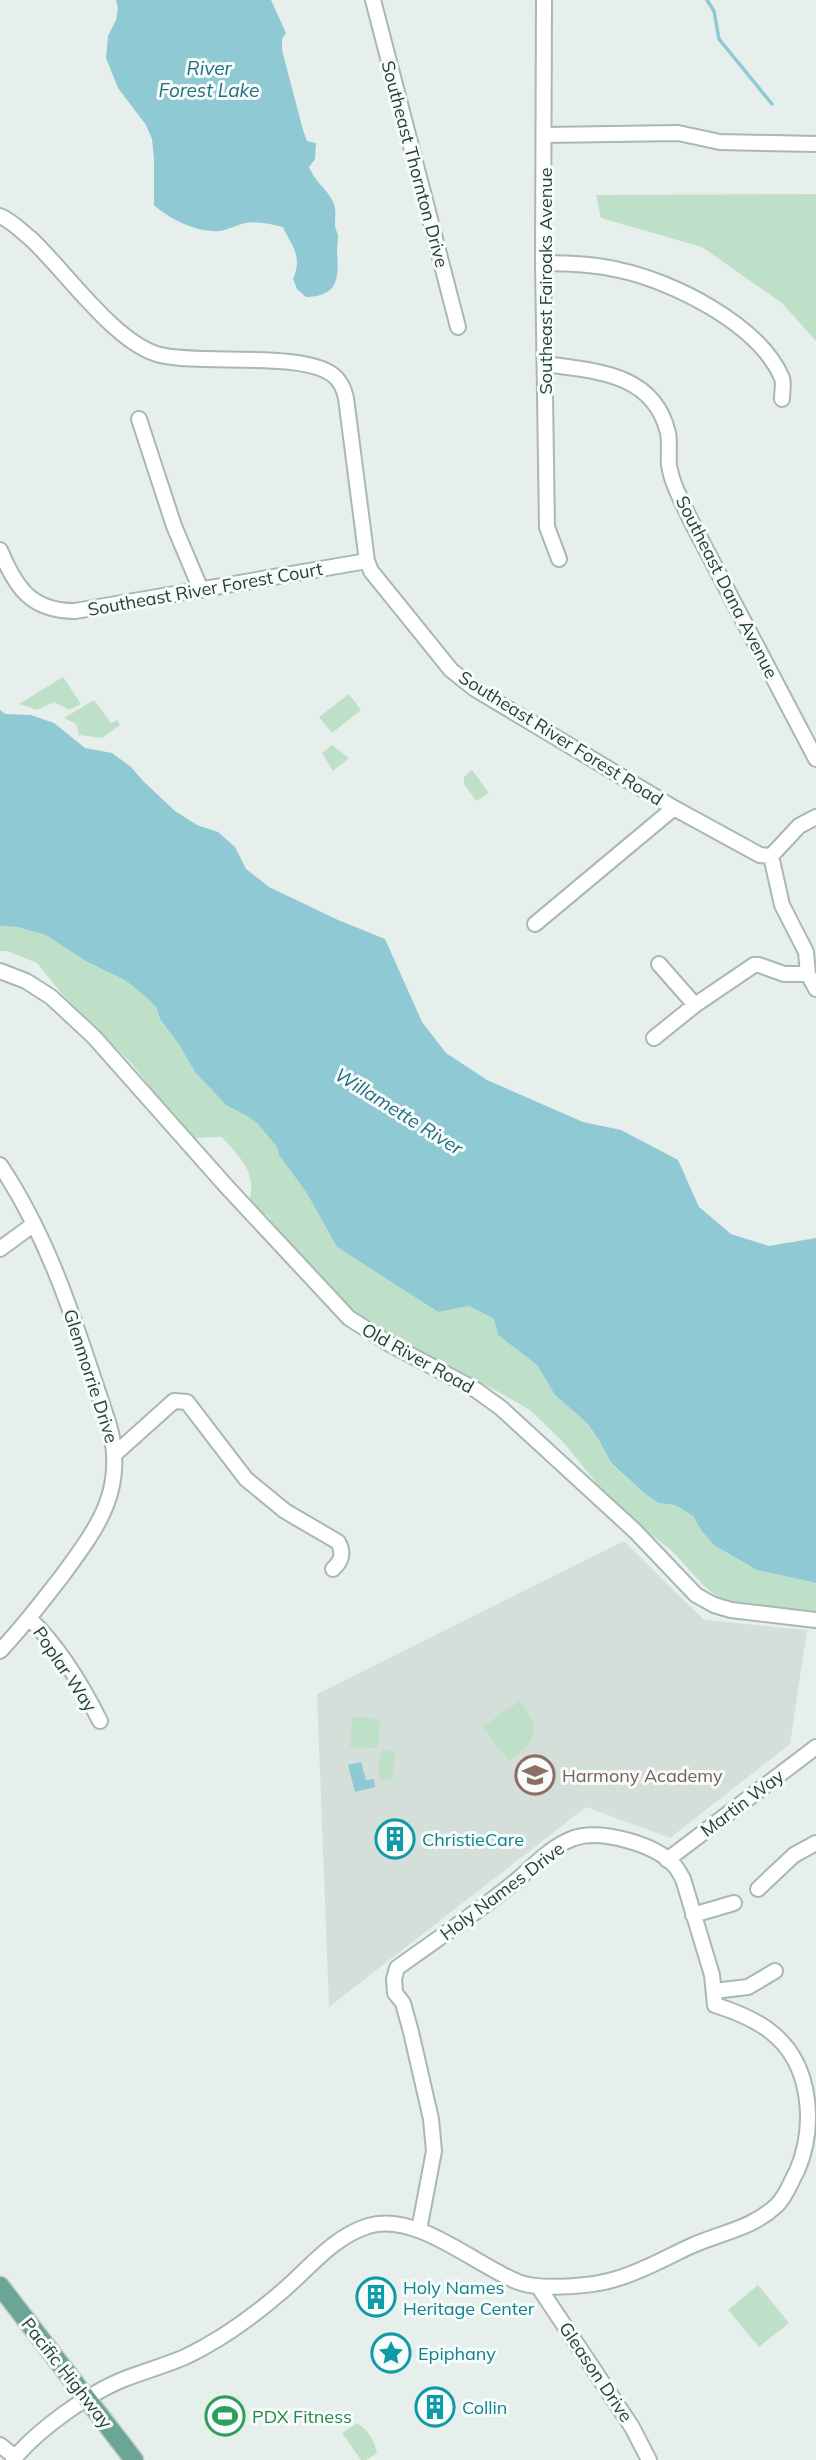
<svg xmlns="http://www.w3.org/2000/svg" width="816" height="2460" font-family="Mulish,sans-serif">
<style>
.built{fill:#d4dfda}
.green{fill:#bfe0c8}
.water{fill:#8ec9d4}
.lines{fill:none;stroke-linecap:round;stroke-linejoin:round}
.stream{stroke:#8ec9d4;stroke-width:3.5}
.minor-casing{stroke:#a8b8b2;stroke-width:18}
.major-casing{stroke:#c2cac8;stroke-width:21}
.minor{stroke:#fff;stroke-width:14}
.major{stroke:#6aa596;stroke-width:18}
.labels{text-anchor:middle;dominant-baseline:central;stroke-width:6;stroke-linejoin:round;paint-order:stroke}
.street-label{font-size:18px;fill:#24423a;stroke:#f7fbf9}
.education-label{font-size:18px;fill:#785e54;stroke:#f7fbf9;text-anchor:start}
.culture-label{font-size:18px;fill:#0d838f;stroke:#f7fbf9;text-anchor:start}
.leisure-label{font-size:18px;fill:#27864d;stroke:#f7fbf9;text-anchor:start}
.water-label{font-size:19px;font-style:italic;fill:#1c6f80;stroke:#f7fbf9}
</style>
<rect width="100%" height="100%" fill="#e6efeb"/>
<path class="built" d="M 624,1541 L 704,1620 L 807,1630 L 790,1744 L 670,1838 L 586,1807 L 329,2007 L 317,1694 Z"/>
<path class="green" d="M 816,194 L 816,341 L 782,303 L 702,247 L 601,218 L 596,195 Z
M 63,677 L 81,704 L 69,710 L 54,702 L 37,710 L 19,704 Z
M 349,694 L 361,710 L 332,733 L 319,717 Z
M 94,700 L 111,723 L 117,720 L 120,725 L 102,738 L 79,735 L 76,724 L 64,718 Z
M 332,745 L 349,758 L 333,771 L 322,753 Z
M 472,770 L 489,793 L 476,801 L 464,784 L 464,777 Z
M 0,926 L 17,927 L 46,935 L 125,980 L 145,996 L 156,1007 L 160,1019 L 178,1043 L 195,1072 L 226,1105 L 250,1117 L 258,1124 L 276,1146 L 279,1155 L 306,1192 L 337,1247 L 438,1312 L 469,1306 L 494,1319 L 498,1335 L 537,1365 L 555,1395 L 587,1423 L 599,1440 L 611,1464 L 644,1493 L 659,1502 L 675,1505 L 693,1516 L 701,1530 L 715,1545 L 757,1570 L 816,1583 L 816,1614 L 762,1609 L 719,1598 L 704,1586 L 672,1551 L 634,1521 L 603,1491 L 564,1443 L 530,1410 L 499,1392 L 416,1352 L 371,1325 L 339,1300 L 284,1241 L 268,1216 L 249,1204 C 257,1172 242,1160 222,1137 L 191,1138 L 133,1065 L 62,994 L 37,963 L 7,951 L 0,951 Z
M 520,1701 C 542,1729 537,1741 509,1761 L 482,1727 Z
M 352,1717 L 380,1719 L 378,1748 L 350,1747 Z
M 380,1750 L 395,1751 L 393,1780 L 378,1779 Z
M 758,2285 L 789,2323 L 759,2347 L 728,2310 Z
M 357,2423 C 368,2430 374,2439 377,2453 L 366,2460 L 361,2460 L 342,2433 Z"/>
<path class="water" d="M 116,0 L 271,0 L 286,33 L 282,39 L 282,50 L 303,130 L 307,141 L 316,143 L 315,159 L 309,167 C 314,180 324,187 331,198 C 337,207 335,215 335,225 C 335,228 337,232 338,235 C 338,241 337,247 337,252 C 339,279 338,296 306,297 L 297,289 L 293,279 C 303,256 292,247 283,227 C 270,224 258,221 245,223 C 236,225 228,230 219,231 C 198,233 169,219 154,205 L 154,159 L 152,139 L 146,125 L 118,88 L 106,58 L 108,36 L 116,20 L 118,8 Z
M 0,710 L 5,714 L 31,715 L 54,723 L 85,748 L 112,753 L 131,767 L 143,781 L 175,811 L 197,825 L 218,832 L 235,847 L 246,869 L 269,887 L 338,920 L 385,939 L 422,1022 L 446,1053 L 487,1080 L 583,1122 L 621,1130 L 678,1160 L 699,1207 L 731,1234 L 769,1246 L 816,1238 L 816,1583 L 757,1570 L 714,1545 L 701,1530 L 693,1516 L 675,1505 L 659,1503 L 644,1493 L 611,1463 L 599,1440 L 587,1423 L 555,1395 L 537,1365 L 498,1335 L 494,1319 L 469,1306 L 438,1312 L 337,1247 L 306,1192 L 279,1155 L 276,1146 L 258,1124 L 249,1117 L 226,1105 L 195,1072 L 178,1043 L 160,1019 L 156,1007 L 145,996 L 125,980 L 86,961 L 46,935 L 17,927 L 0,926 Z
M 361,1762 L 366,1780 L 374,1779 L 375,1787 L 355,1792 L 348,1765 Z"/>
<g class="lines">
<path class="stream" d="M 707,0 L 714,11 L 719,39 L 772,104"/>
<g class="minor-casing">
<path id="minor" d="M 373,0 L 458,327
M 544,0 L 543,263 L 547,527 L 559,559
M 545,135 L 678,133 L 720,142 L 816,144
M 0,216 C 12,221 20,230 30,238 C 64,269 115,344 160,355 C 202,365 302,351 333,375 C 341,381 344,389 346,398 L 367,561 L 371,571 L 451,670 L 475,689 L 674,808 L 760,855 L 771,856 L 799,826 L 816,817
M 543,263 C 569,263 594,264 619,270 C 672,281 759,324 782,378 C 784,383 782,392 782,399
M 545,364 C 596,371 654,373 668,433 C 670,443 668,454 669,465 C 672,485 683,503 691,521 L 816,759
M 139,419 L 174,526 L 201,590
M 0,550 C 16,588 31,611 75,611 L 367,561
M 771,856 L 782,905 L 806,952 L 808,974 L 816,989
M 535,924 L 674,808
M 659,964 L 695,1005
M 0,971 L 26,981 L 51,997 L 94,1037 L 227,1187 L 349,1318 L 388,1343 L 476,1390 L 501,1408 L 635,1531 L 696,1595 L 714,1605 L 731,1610 L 816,1620
M 654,1038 L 695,1005 L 754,965 L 759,965 L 784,974 L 808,974
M 0,1165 C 53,1244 79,1336 109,1425 C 127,1489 98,1527 62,1576 C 42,1602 23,1627 0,1651
M 0,1249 L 34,1224
M 116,1453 L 174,1401 L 187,1402 L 246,1479 L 285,1511 L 338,1542 C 344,1553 342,1561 333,1569
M 30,1619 C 59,1647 82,1685 100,1721
M 667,1860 L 816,1747
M 758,1889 L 794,1855 L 816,1843
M 693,1915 L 734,1903
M 714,1991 L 748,1987 L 775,1971
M 538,2286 L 632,2427 L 649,2460
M 0,2445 L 15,2457
M 13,2460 C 37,2430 90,2392 127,2378 C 146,2371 166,2365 185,2357 C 219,2341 251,2318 279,2294 C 308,2270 331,2238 368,2226 C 416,2211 475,2265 518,2282 C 541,2291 596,2286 619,2278 C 645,2270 667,2257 691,2246 C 722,2232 752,2229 777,2205 C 787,2195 790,2183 797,2171 C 816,2126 812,2064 771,2032 C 755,2019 734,2011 715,2005 L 712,1975 L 683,1879 C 680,1874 678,1869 674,1865 C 655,1844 601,1829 574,1838 C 547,1848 529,1872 506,1889 C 470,1917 433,1942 397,1968 L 394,1979 L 395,1993 L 403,2003 L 411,2032 L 431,2119 L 434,2151 L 419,2230"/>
</g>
<g class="major-casing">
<path id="major" d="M 0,2286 L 134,2460"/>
</g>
<use href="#minor" class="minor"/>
<use href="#major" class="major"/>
</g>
<defs>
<g id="school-ring" transform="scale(2.0125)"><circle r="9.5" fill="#f7fbf9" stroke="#8d6e63" stroke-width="1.5"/><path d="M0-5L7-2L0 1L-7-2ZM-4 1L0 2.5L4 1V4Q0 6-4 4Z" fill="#8d6e63"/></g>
<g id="building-ring" transform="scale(2.0125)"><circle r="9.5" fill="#f7fbf9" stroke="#0f9aa8" stroke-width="1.5"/><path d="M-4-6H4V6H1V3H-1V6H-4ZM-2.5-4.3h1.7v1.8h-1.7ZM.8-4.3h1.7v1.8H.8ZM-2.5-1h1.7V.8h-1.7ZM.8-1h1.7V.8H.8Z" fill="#0f9aa8"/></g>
<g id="sight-ring" transform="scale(2.0125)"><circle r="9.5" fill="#f7fbf9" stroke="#0f9aa8" stroke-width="1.5"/><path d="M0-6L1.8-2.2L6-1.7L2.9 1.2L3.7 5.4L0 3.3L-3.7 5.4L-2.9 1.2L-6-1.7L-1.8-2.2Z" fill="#0f9aa8"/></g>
<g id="stadium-ring" transform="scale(2.0125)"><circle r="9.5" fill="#f7fbf9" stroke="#2e9e5b" stroke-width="1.5"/><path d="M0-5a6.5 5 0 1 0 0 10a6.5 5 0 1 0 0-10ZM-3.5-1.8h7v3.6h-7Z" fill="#2e9e5b"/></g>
</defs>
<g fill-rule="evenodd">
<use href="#school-ring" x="535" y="1775"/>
<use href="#building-ring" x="395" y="1839"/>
<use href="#building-ring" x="376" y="2297"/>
<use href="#sight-ring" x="391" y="2353"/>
<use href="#building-ring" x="435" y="2407"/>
<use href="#stadium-ring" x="225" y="2416"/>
</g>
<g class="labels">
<g class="street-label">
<text transform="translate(415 164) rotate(75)">Southeast Thornton Drive</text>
<text transform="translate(545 281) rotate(-90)">Southeast Fairoaks Avenue</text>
<text transform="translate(727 587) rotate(63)">Southeast Dana Avenue</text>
<text transform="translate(205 589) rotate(-10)">Southeast River Forest Court</text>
<text transform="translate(561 738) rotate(32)">Southeast River Forest Road</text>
<text transform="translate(418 1358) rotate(29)">Old River Road</text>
<text transform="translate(91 1376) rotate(72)">Glenmorrie Drive</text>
<text transform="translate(65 1669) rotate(56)">Poplar Way</text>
<text transform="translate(742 1803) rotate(-37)">Martin Way</text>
<text transform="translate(502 1891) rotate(-37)">Holy Names Drive</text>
<text transform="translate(596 2372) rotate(56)">Gleason Drive</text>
<text transform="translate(67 2373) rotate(52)">Pacific Highway</text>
</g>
<g class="education-label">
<text x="562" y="1775">Harmony Academy</text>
</g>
<g class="culture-label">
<text x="422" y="1839">ChristieCare</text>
<text x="403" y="2287">Holy Names<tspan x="403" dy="21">Heritage Center</tspan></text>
<text x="418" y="2353">Epiphany</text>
<text x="462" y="2407">Collin</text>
</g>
<g class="leisure-label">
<text x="252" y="2416">PDX Fitness</text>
</g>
<g class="water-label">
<text x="209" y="68">River<tspan x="209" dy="22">Forest Lake</tspan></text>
<text transform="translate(399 1111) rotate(32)">Willamette River</text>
</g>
</g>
</svg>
